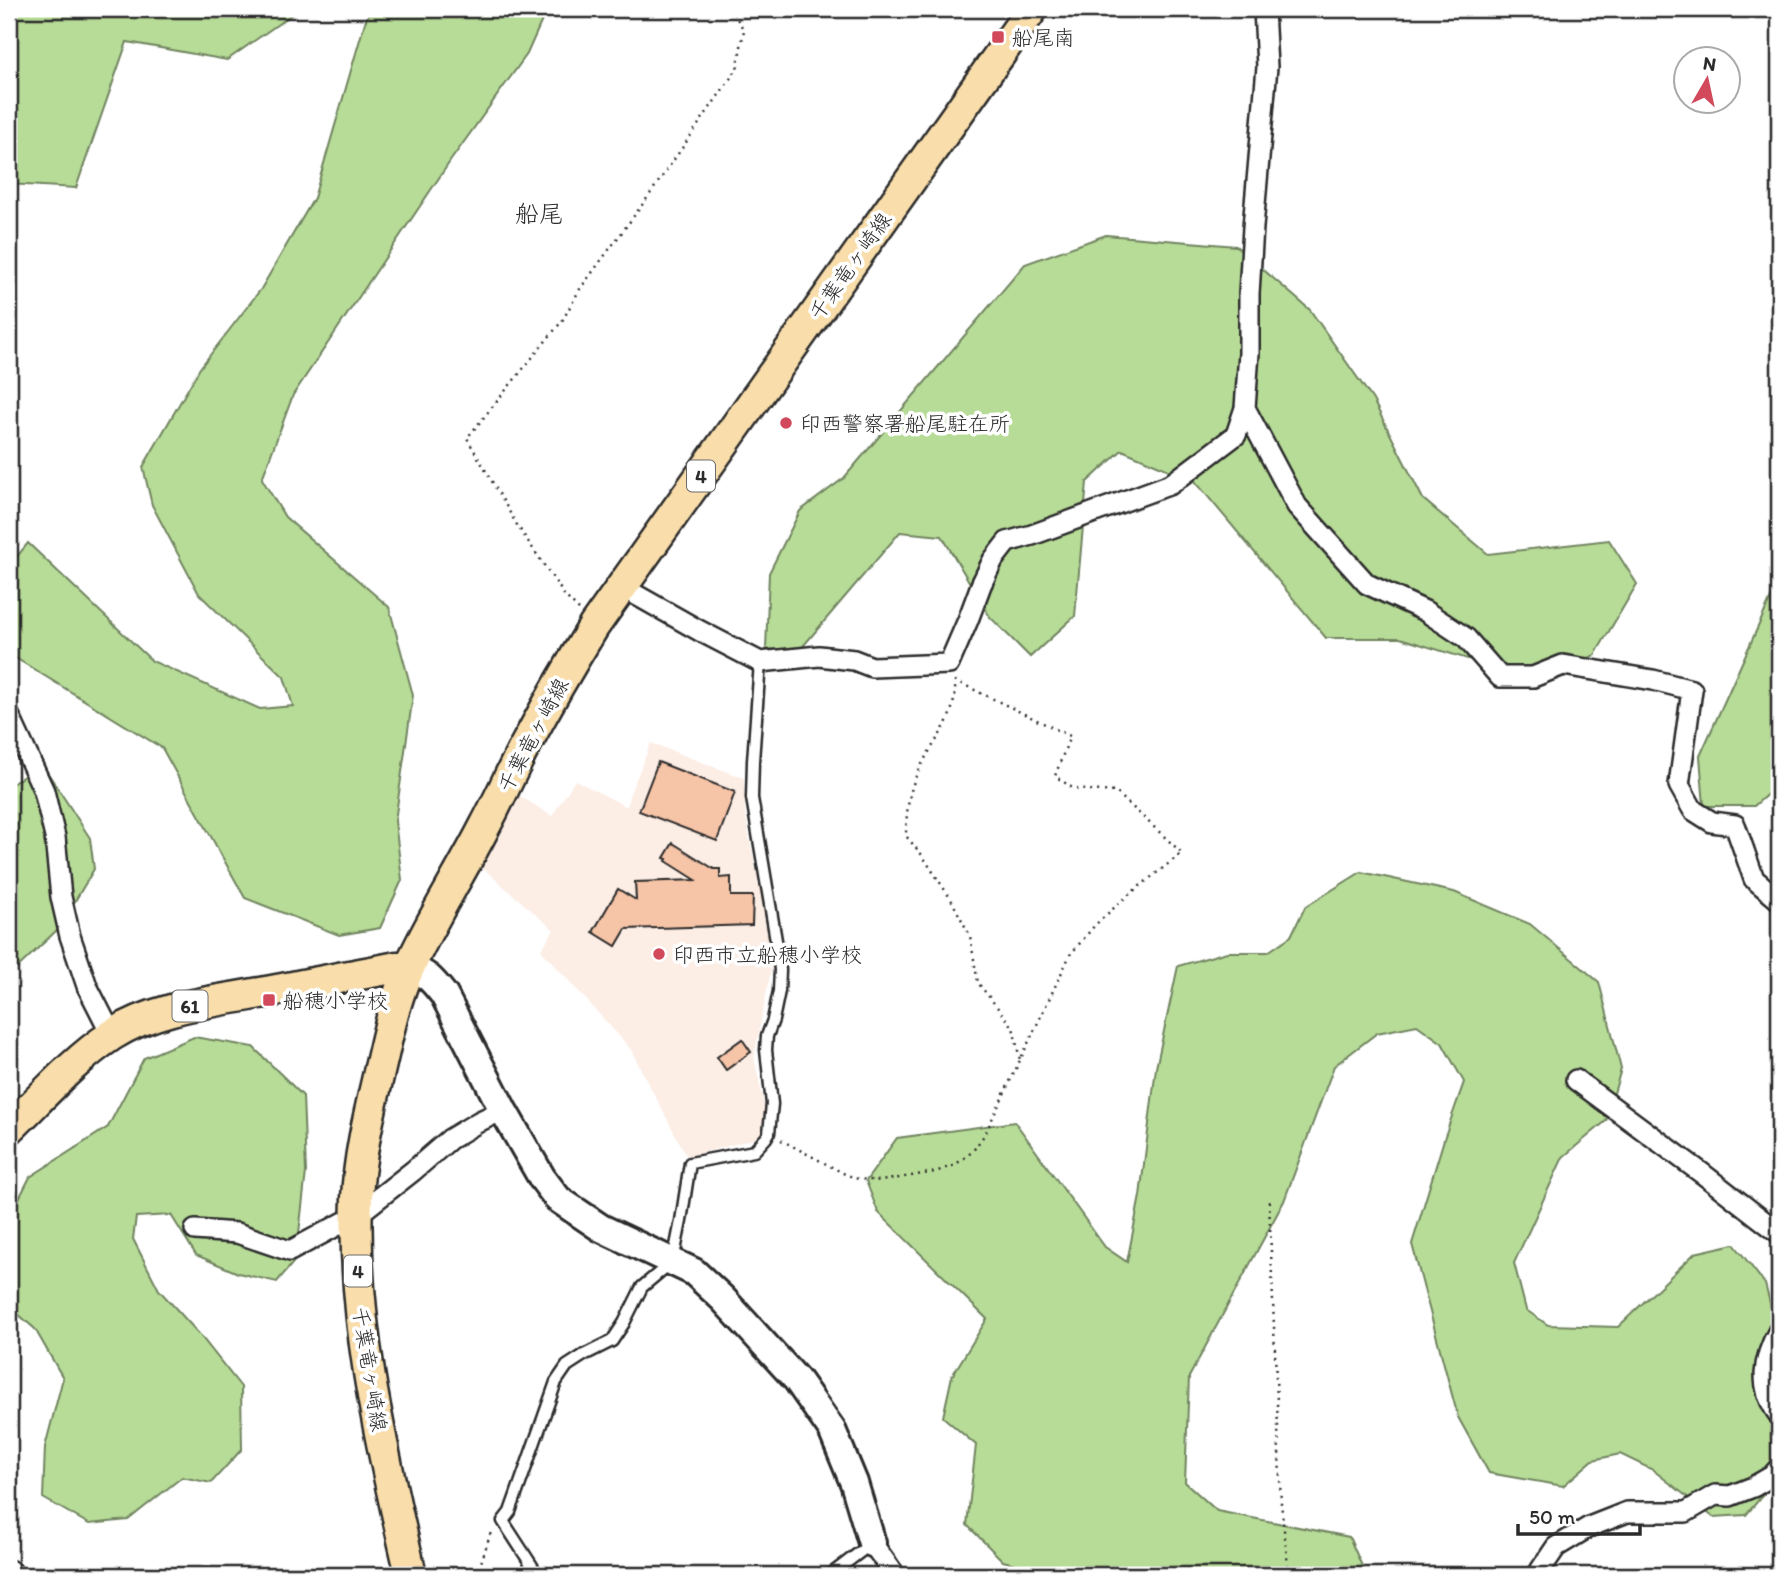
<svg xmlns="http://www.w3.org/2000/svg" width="1788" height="1584" font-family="Itim,'Klee One',sans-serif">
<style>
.built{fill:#fcede5}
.green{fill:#b7dc97;stroke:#718461;stroke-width:2}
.building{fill:#f6c4a7;stroke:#2b2b2b;stroke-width:2}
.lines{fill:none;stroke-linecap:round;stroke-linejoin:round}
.lane-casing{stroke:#2b2b2b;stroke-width:15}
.street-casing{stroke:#2b2b2b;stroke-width:24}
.secondary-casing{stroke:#2b2b2b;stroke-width:32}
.primary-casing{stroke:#2b2b2b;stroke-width:35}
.path{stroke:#2b2b2b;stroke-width:2.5;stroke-dasharray:2 5;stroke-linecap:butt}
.lane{stroke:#fff;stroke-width:10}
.street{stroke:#fff;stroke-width:19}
.secondary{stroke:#fff;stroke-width:26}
.primary{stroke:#f9deab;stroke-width:30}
.poi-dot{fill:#d1495b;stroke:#fff;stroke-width:2.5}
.labels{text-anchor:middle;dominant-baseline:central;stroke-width:7;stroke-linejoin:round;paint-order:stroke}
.shield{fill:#fff;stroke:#6b6b6b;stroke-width:2}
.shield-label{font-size:19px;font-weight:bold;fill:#2b2b2b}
.poi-label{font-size:21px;fill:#2b2b2b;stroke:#fff;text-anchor:start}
.street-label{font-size:21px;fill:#2b2b2b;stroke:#fff}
.quarter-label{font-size:24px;fill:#2b2b2b;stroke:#fff}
</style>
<rect width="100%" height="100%" fill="#fff"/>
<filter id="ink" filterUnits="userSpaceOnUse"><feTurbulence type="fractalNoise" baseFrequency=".0143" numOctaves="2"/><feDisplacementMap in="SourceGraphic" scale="14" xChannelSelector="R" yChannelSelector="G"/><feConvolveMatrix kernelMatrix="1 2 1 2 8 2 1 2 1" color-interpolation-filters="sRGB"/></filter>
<g filter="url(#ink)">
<path class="built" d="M 651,743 L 744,778 L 745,811 L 749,837 L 767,920 L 773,959 L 754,1057 L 765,1110 L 761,1134 L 759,1137 L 746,1141 L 687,1157 L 630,1048 L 541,950 L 554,930 L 479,865 L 515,793 L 552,816 L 575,780 L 627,807 L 629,796 Z"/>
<path class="green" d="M 9,9 L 297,9 L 291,15 L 227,60 L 127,42 L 76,188 L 9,184 Z
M 371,9 L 547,9 L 527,54 L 451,160 L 293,395 L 262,479 L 285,517 L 389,607 L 413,695 L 395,821 L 402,880 L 380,928 L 339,935 L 245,898 L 162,748 L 9,654 L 9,566 L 28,543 L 152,661 L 260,709 L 293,706 L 284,677 L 199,594 L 152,505 L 143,467 L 200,368 L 261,289 L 314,198 L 365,22 Z
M 1106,235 L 1236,246 L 1310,310 L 1373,400 L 1423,499 L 1488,554 L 1609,540 L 1637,584 L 1595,655 L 1539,681 L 1400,638 L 1326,638 L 1195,481 L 1122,450 L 1087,482 L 1075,616 L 1030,657 L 990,617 L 942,536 L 900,532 L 799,651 L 766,649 L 769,573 L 800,511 L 844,478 L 1025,264 Z
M 1779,580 L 1779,784 L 1754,806 L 1704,806 L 1700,756 Z
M 42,764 L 90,838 L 94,869 L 59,928 L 9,976 L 9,786 Z
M 1361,872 L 1454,892 L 1530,924 L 1599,982 L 1621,1069 L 1606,1121 L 1563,1157 L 1514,1263 L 1526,1310 L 1548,1325 L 1618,1327 L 1695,1253 L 1734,1244 L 1765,1284 L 1779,1338 L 1779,1476 L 1746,1515 L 1713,1517 L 1653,1470 L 1620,1454 L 1593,1460 L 1563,1486 L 1489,1473 L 1458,1417 L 1412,1244 L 1445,1136 L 1464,1082 L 1442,1043 L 1417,1025 L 1377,1033 L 1334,1066 L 1284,1201 L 1189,1377 L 1185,1482 L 1217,1511 L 1349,1537 L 1366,1575 L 1058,1575 L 1003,1561 L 967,1525 L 976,1445 L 943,1417 L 952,1376 L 987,1319 L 878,1212 L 866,1181 L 897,1138 L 1015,1122 L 1105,1247 L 1127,1262 L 1140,1196 L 1156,1068 L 1178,966 L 1227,952 L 1268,952 L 1291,936 L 1305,907 Z
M 194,1037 L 253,1047 L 303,1096 L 306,1172 L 296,1259 L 277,1282 L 238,1273 L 196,1255 L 171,1215 L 136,1217 L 133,1239 L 159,1290 L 199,1334 L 241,1387 L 242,1449 L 211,1483 L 182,1477 L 128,1520 L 89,1524 L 43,1498 L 45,1447 L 63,1378 L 35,1329 L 9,1306 L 9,1218 L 30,1177 L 108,1127 L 144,1058 Z"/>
<path class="building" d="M 658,762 L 735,792 L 717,841 L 639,811 Z
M 673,843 L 714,869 L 720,869 L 720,878 L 731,877 L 731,896 L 753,896 L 752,925 L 626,929 L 616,946 L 593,932 L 618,889 L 636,900 L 635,882 L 696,880 L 666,861 L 667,859 L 664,858 Z
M 742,1039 L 751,1052 L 726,1070 L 717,1057 Z"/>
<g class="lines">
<g class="lane-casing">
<path id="lane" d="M 538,1575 L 503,1521 L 510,1512 L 556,1382 L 567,1366 L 584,1355 L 612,1341 L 624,1323 L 642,1287 L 673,1261 L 681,1221 L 690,1163 L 754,1151 L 766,1138 L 769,1133 L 772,1104 L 766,1050 L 767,1036 L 773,1020 L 779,991 L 780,970 L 777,946 L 752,798 L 753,761 L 760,662
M 830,1575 L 872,1543"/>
</g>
<g class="street-casing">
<path id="street" d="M 1245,408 L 1249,353 L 1249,294 L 1253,227 L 1267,67 L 1264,9
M 622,587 L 700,631 L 760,662 L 819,656 L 854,660 L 872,667 L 949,664 L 968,620 L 981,585 L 993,560 L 1007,542 L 1032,535 L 1171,484 L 1236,435 L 1245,408 L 1297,506 L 1367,584 L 1425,611 L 1466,638 L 1500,677 L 1533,677 L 1563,665 L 1653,680 L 1692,690 L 1679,785 L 1693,810 L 1712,822 L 1735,825 L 1754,879 L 1779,900
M 9,715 L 44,791 L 55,837 L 61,897 L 70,936 L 87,986 L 112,1035
M 1576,1080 L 1703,1174 L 1779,1233
M 195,1230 L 237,1233 L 290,1251 L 357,1215 L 413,1171 L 450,1139 L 480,1121 L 503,1110
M 1779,1330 C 1763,1359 1758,1387 1779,1415
M 872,1543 L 895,1575
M 9,1570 L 12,1572
M 1537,1575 L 1556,1547 L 1589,1527 L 1627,1512 L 1686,1512 L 1715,1495 L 1730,1496 L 1753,1487 L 1772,1476 L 1779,1468"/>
</g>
<g class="secondary-casing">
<path id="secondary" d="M 409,968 C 428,974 432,980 444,995 L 503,1110 L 542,1178 L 558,1199 L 601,1228 L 694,1272 L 723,1299 L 797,1380 L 832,1430 L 854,1483 L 872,1543"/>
</g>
<g class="primary-casing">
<path id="primary" d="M 9,1129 C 42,1097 74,1060 112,1035 C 157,1006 214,1002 266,992 C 304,985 343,977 382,970 L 397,967 L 409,968
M 411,1575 C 383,1451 352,1327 357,1198 C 359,1155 370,1111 380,1068 C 388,1034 395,998 410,966 C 432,918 461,873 485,826 C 499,800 511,772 525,746 C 547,705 570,665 594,626 L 1032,9"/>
</g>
<path class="path" d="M 9,32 L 14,28 L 17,14 L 15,9
M 579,610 L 565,596 L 517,525 L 467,438 L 562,321 L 580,289 L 648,197 L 737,69 L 744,30 L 731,9
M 955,680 C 957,719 937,735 921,766 C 909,787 906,812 906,836 L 922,855 L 952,901 L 970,936 L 978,983 L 1013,1027 L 1020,1060
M 781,1140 L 845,1174 L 858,1179 L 881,1181 L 935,1172 L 955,1165 L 972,1152 L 985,1134 L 1070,955 L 1095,925 L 1126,897 L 1182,853 L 1116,792 L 1074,789 L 1055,776 L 1070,736 L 956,681
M 1269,1201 L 1281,1503 L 1289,1575
M 477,1575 L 492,1529"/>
<use href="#lane" class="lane"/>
<use href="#street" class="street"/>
<use href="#secondary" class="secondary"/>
<use href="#primary" class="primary"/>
</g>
</g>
<g class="poi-dot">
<rect x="991" y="30" width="14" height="14" rx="3.5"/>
<circle cx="786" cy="423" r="7"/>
<circle cx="659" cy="954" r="7"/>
<rect x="262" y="993" width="14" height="14" rx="3.5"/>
</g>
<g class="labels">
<g class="shield">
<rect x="687" y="460.5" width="28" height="31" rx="5"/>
<rect x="172.5" y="990.5" width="35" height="31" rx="5"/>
<rect x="344" y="1255.5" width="28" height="31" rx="5"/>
</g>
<g class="shield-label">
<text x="701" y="476">4</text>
<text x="190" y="1006">61</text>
<text x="358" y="1271">4</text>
</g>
<g class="poi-label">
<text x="1012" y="37">船尾南</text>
<text x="800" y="423">印西警察署船尾駐在所</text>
<text x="673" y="954">印西市立船穂小学校</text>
<text x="283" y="1000">船穂小学校</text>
</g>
<g class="street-label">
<text transform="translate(850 266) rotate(-55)">千葉竜ヶ崎線</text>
<text transform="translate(533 735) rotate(-62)">千葉竜ヶ崎線</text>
<text transform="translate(370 1369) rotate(81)">千葉竜ヶ崎線</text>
</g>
<g class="quarter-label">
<text x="539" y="213">船尾</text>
</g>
</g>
<rect width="1788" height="1584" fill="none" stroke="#fff" stroke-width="35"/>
<rect x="18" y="18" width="1753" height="1549" fill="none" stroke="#2b2b2b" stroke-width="2.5" filter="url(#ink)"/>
<g transform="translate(1707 80) rotate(9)"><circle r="33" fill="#ffffff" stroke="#aaaaaa" stroke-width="2"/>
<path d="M0-5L12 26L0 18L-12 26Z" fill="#d1495b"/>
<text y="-10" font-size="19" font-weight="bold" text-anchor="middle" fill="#2b2b2b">N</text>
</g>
<path d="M1518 1524v10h122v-10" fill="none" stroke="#2b2b2b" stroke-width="3.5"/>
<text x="1529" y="1524" font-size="21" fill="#2b2b2b" stroke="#ffffff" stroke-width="5" paint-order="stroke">50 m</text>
</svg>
